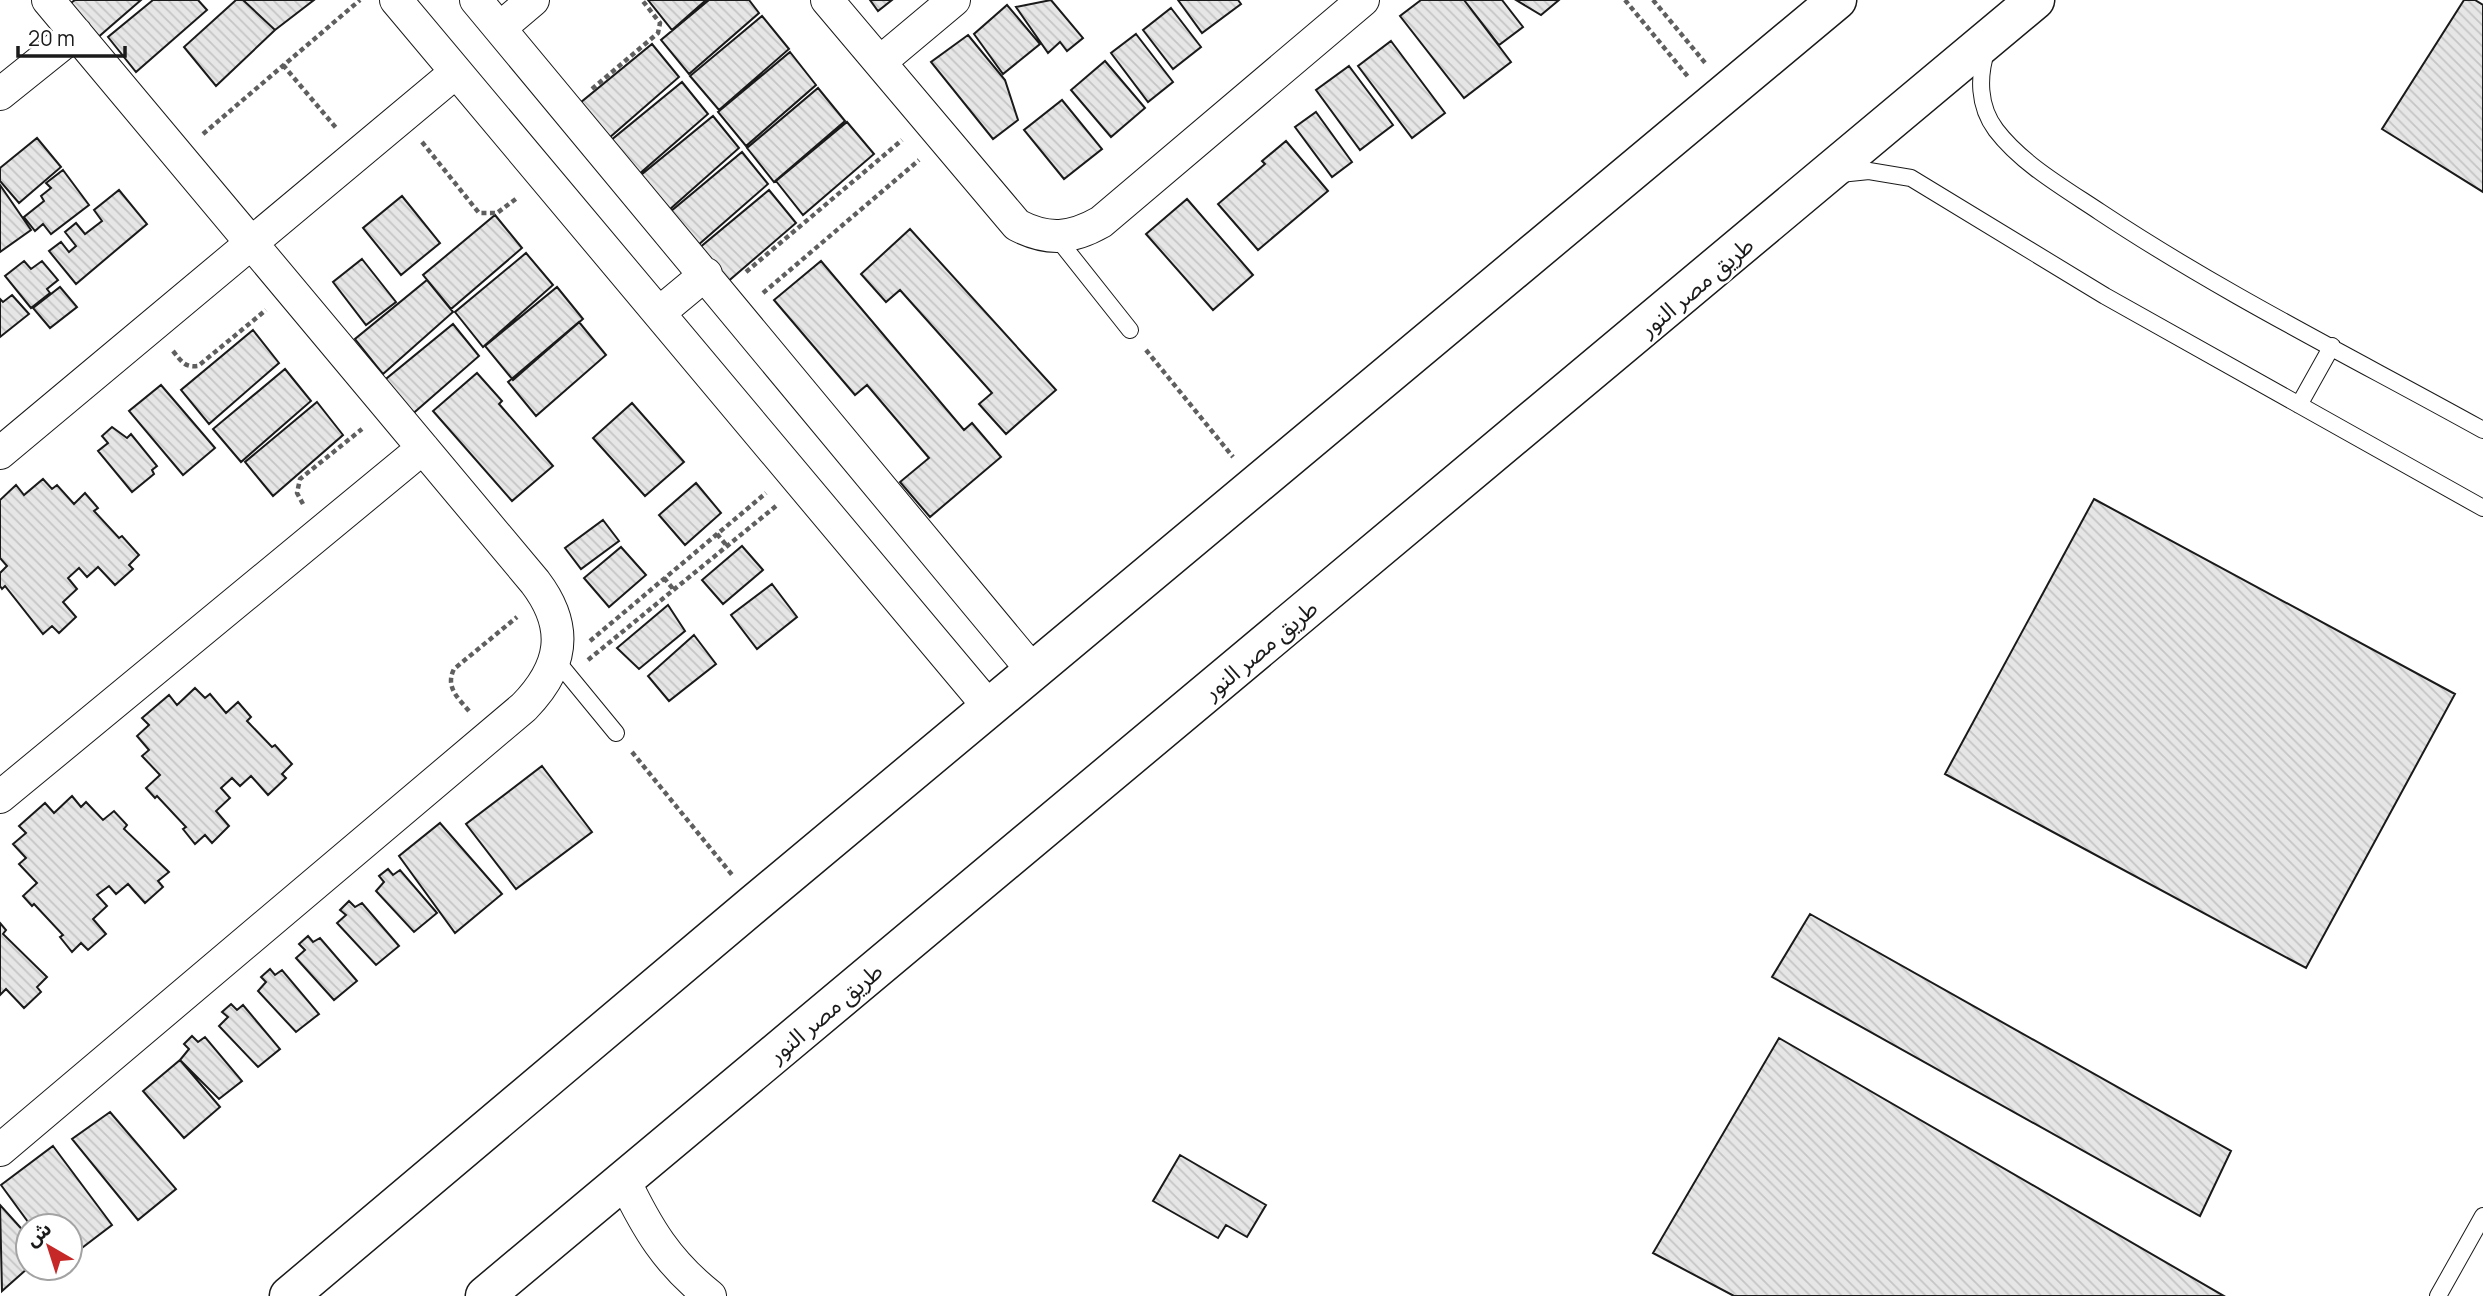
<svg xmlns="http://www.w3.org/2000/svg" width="2483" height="1296" font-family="Manrope,'Noto Sans Arabic',sans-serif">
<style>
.building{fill:url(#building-back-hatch);stroke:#1a1a1a;stroke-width:2}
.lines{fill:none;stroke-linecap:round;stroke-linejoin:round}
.lane-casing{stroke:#1a1a1a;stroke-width:18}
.street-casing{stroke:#1a1a1a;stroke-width:34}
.secondary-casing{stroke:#1a1a1a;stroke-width:41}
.path{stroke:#5f5f5f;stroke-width:4.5;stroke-dasharray:5 3.5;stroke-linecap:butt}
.lane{stroke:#fff;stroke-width:16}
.street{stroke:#fff;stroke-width:32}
.secondary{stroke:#fff;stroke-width:38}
.labels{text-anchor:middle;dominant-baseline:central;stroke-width:5;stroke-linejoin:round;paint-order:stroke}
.street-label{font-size:23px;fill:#1a1a1a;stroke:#fff}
</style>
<defs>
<pattern id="building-back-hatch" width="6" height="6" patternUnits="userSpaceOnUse" patternTransform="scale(1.75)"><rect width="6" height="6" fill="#e6e6e6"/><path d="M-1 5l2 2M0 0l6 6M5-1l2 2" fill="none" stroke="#c5c5c5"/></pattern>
</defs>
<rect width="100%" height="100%" fill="#fff"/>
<path class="building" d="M 75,0 L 141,0 L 96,39 L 68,5 Z
M 153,0 L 198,0 L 207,10 L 136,72 L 108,37 Z
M 236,0 L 243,0 L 275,30 L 216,86 L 184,47 Z
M 243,0 L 314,0 L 275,30 Z
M 648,0 L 706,0 L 672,30 Z
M 709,0 L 749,0 L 759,13 L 689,74 L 661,40 Z
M 870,0 L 892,0 L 878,11 Z
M 1051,0 L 1083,38 L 1067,51 L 1060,42 L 1048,53 L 1016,7 Z
M 1178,0 L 1238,0 L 1241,4 L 1202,33 Z
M 1421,0 L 1464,0 L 1511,62 L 1464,98 L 1400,16 Z
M 1464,0 L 1502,0 L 1523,27 L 1499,45 Z
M 1516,0 L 1559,0 L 1541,15 Z
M 2464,0 L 2475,0 L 2483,5 L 2483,192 L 2382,129 Z
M 1007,5 L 1040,44 L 1003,74 L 974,34 Z
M 1171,8 L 1201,47 L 1173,69 L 1143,30 Z
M 762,16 L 789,49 L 719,110 L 690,76 Z
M 1136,34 L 1173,82 L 1148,102 L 1111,53 Z
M 968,35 L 1005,80 L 1018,120 L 993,139 L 931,62 Z
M 1391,41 L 1445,113 L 1412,138 L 1358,66 Z
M 652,44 L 679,77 L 609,138 L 580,103 Z
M 790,52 L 816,85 L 746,146 L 718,112 Z
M 1105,61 L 1145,108 L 1111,137 L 1071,90 Z
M 1349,66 L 1393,125 L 1360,150 L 1316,90 Z
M 682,82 L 708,114 L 638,175 L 610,141 Z
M 818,88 L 845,121 L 774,182 L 747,148 Z
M 1062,100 L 1102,149 L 1064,179 L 1024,130 Z
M 1316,112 L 1352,162 L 1332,177 L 1295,127 Z
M 713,116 L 739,148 L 669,210 L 641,175 Z
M 847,122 L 874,154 L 803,215 L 776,181 Z
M 37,138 L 61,167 L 19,203 L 0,181 L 0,168 Z
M 1286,141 L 1328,191 L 1258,250 L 1218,204 L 1265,164 L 1262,161 Z
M 742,152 L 768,184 L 697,246 L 670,212 Z
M 63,170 L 89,205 L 51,234 L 43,224 L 35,231 L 24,217 L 44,201 L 41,196 L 51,188 L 46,183 Z
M 0,185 L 31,230 L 0,252 Z
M 119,190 L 147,224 L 76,284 L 49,251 L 61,242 L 69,252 L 76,246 L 65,232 L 76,223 L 85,234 L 102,221 L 94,210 Z
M 769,190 L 796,223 L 725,284 L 698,249 Z
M 402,196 L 440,243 L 401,275 L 363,228 Z
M 1187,199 L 1253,275 L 1213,310 L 1146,234 Z
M 495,215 L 522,248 L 451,309 L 423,275 Z
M 910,229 L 1056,390 L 1006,434 L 979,404 L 992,393 L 900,290 L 886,302 L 861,274 Z
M 526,253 L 553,285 L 483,347 L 455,312 Z
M 362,259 L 396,302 L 366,325 L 333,282 Z
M 24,261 L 31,269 L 42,261 L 58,280 L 47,289 L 50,293 L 31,308 L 5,276 Z
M 821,261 L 964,430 L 972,423 L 1001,457 L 930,517 L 900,482 L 929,458 L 867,385 L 855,395 L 774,300 Z
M 427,280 L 453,312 L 383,374 L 355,339 Z
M 60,287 L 77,307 L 50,328 L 33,308 Z
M 557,287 L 583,319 L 513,380 L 485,346 Z
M 12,295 L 29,314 L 0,337 L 0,299 L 3,302 Z
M 579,322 L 606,355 L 536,416 L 508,382 Z
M 453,324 L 479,356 L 409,417 L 381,383 Z
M 253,330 L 279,363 L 209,424 L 181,390 Z
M 285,369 L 311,401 L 241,462 L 213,429 Z
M 477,373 L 502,401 L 499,404 L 553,466 L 512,501 L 433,411 Z
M 161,385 L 215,448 L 183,475 L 129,411 Z
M 317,402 L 343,435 L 273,496 L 245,462 Z
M 632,403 L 684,462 L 645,496 L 593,438 Z
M 112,427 L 127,438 L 131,434 L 157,466 L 152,470 L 154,474 L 132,492 L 98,451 L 108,443 L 102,436 Z
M 43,479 L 52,489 L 57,485 L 74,504 L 85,493 L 98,508 L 94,511 L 119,538 L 122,536 L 139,555 L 129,565 L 133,569 L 115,585 L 98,567 L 87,577 L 79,568 L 68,578 L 77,589 L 63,602 L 76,617 L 59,633 L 52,626 L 43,634 L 5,586 L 2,589 L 0,586 L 0,573 L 7,566 L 0,558 L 0,500 L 16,485 L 24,495 Z
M 696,483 L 721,513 L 685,545 L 659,515 Z
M 2094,499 L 2455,694 L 2306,968 L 1945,774 Z
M 603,520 L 619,541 L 581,569 L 565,548 Z
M 742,546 L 763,570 L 723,604 L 702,580 Z
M 621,547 L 646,575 L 609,607 L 584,578 Z
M 772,584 L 797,617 L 757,649 L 731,615 Z
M 668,605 L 685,631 L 639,669 L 617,648 Z
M 694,635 L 716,664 L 669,701 L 648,676 Z
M 195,688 L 205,698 L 210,694 L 226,713 L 238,702 L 251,717 L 247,721 L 272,747 L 275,745 L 292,764 L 282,774 L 286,778 L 268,795 L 251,776 L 240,786 L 232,778 L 221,788 L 230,798 L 216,811 L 229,826 L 212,843 L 205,835 L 195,844 L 183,829 L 186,827 L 157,796 L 155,798 L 146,788 L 160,775 L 142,756 L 149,750 L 137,736 L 149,725 L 142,718 L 169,695 L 177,705 Z
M 542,766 L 592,832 L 516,889 L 466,824 Z
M 72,796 L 81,807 L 86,802 L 103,820 L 114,811 L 127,825 L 124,829 L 169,872 L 158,881 L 163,887 L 145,903 L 128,884 L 116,894 L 109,886 L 97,895 L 107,906 L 93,919 L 106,934 L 88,950 L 81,943 L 72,952 L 60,937 L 63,935 L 34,904 L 32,906 L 23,896 L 37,883 L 19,864 L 26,858 L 13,844 L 26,833 L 19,826 L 45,803 L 54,813 Z
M 440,823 L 502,894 L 455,933 L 399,856 Z
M 388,869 L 393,875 L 400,870 L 437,913 L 414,932 L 376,891 L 384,882 L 379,876 Z
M 349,901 L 355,907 L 362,903 L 399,946 L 376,965 L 337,923 L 346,915 L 340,910 Z
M 1810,914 L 2231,1151 L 2200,1216 L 1772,977 Z
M 0,923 L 6,930 L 3,934 L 47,977 L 37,987 L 41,992 L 24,1008 L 6,989 L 0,995 Z
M 308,936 L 313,942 L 320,938 L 357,981 L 334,1000 L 296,958 L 305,950 L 299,944 Z
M 270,969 L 275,975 L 282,970 L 319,1014 L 296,1032 L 258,991 L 266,982 L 261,977 Z
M 231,1004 L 237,1010 L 243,1005 L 280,1049 L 258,1067 L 219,1026 L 228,1017 L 222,1012 Z
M 192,1036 L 198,1042 L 205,1037 L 242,1081 L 219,1099 L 180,1060 L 189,1049 L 184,1044 Z
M 1779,1038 L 2224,1296 L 1734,1296 L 1653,1253 Z
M 180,1060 L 220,1107 L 184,1138 L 143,1091 Z
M 110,1112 L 176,1189 L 138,1220 L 72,1139 Z
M 53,1146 L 112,1225 L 70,1257 L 70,1226 L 31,1226 L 1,1185 Z
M 1180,1155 L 1266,1205 L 1247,1237 L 1226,1225 L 1218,1238 L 1153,1201 Z
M 0,1205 L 28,1236 L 28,1268 L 2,1291 Z"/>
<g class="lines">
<g class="lane-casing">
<path id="lane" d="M 1987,49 C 1978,76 1978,106 1996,130 C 2022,164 2064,188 2100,212 C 2222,293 2355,359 2483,430
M 1840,174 L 1869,171 L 1911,178 L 2105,296 L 2483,508
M 1057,238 L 1130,330
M 2299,405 L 2332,346
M 556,660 L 616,733
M 2438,1296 L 2483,1216"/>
</g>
<g class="street-casing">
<path id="street" d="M 396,0 L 989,707
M 476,0 L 1033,671
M 827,0 L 1017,225 C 1048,241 1071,239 1101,222 L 1363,0
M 500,28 L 533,0
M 880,62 L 954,0
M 0,94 L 76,33
M 659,313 L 706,274
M 0,453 L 456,72
M 0,797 L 423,448
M 0,1150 L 524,707 C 563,667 570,628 535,582 L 48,0
M 624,1180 C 647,1228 667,1262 710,1296"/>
</g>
<g class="secondary-casing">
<path id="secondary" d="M 289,1296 L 755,903 L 1837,0
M 485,1296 L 2035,0"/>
</g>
<path class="path" d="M 1625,0 L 1689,78
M 1653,0 L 1706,64
M 283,65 L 337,129
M 592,89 L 658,33 L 660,23 L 642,0
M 203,134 L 360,0
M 422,142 L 479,213 L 497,213 L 517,198
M 746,272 L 902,140
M 763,293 L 919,160
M 1146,350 L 1233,457
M 173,351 C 181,361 185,368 198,366 L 266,310
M 303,504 L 297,493 L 300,479 L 362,429
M 717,534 L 727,546
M 664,578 L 674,590
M 590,641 L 766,493
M 588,660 L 776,506
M 469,711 C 458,698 445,687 454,669 L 517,617
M 632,752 L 733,876"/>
<use href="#lane" class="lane"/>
<use href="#street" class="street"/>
<use href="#secondary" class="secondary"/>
</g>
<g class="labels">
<g class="street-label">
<text transform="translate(1696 286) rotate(-40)">طريق مصر النور</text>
<text transform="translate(1260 649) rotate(-40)">طريق مصر النور</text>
<text transform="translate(825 1012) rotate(-40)">طريق مصر النور</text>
</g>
</g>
<g transform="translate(49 1247) rotate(321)"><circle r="33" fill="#ffffff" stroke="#a3a3a3" stroke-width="2"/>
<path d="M0-5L12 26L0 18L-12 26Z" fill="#c62828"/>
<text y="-10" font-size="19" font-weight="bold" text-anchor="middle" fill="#1a1a1a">ش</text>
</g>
<path d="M18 46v10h107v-10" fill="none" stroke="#1a1a1a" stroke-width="3.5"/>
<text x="28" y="46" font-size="21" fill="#1a1a1a" stroke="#ffffff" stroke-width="5" paint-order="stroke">20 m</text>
</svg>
